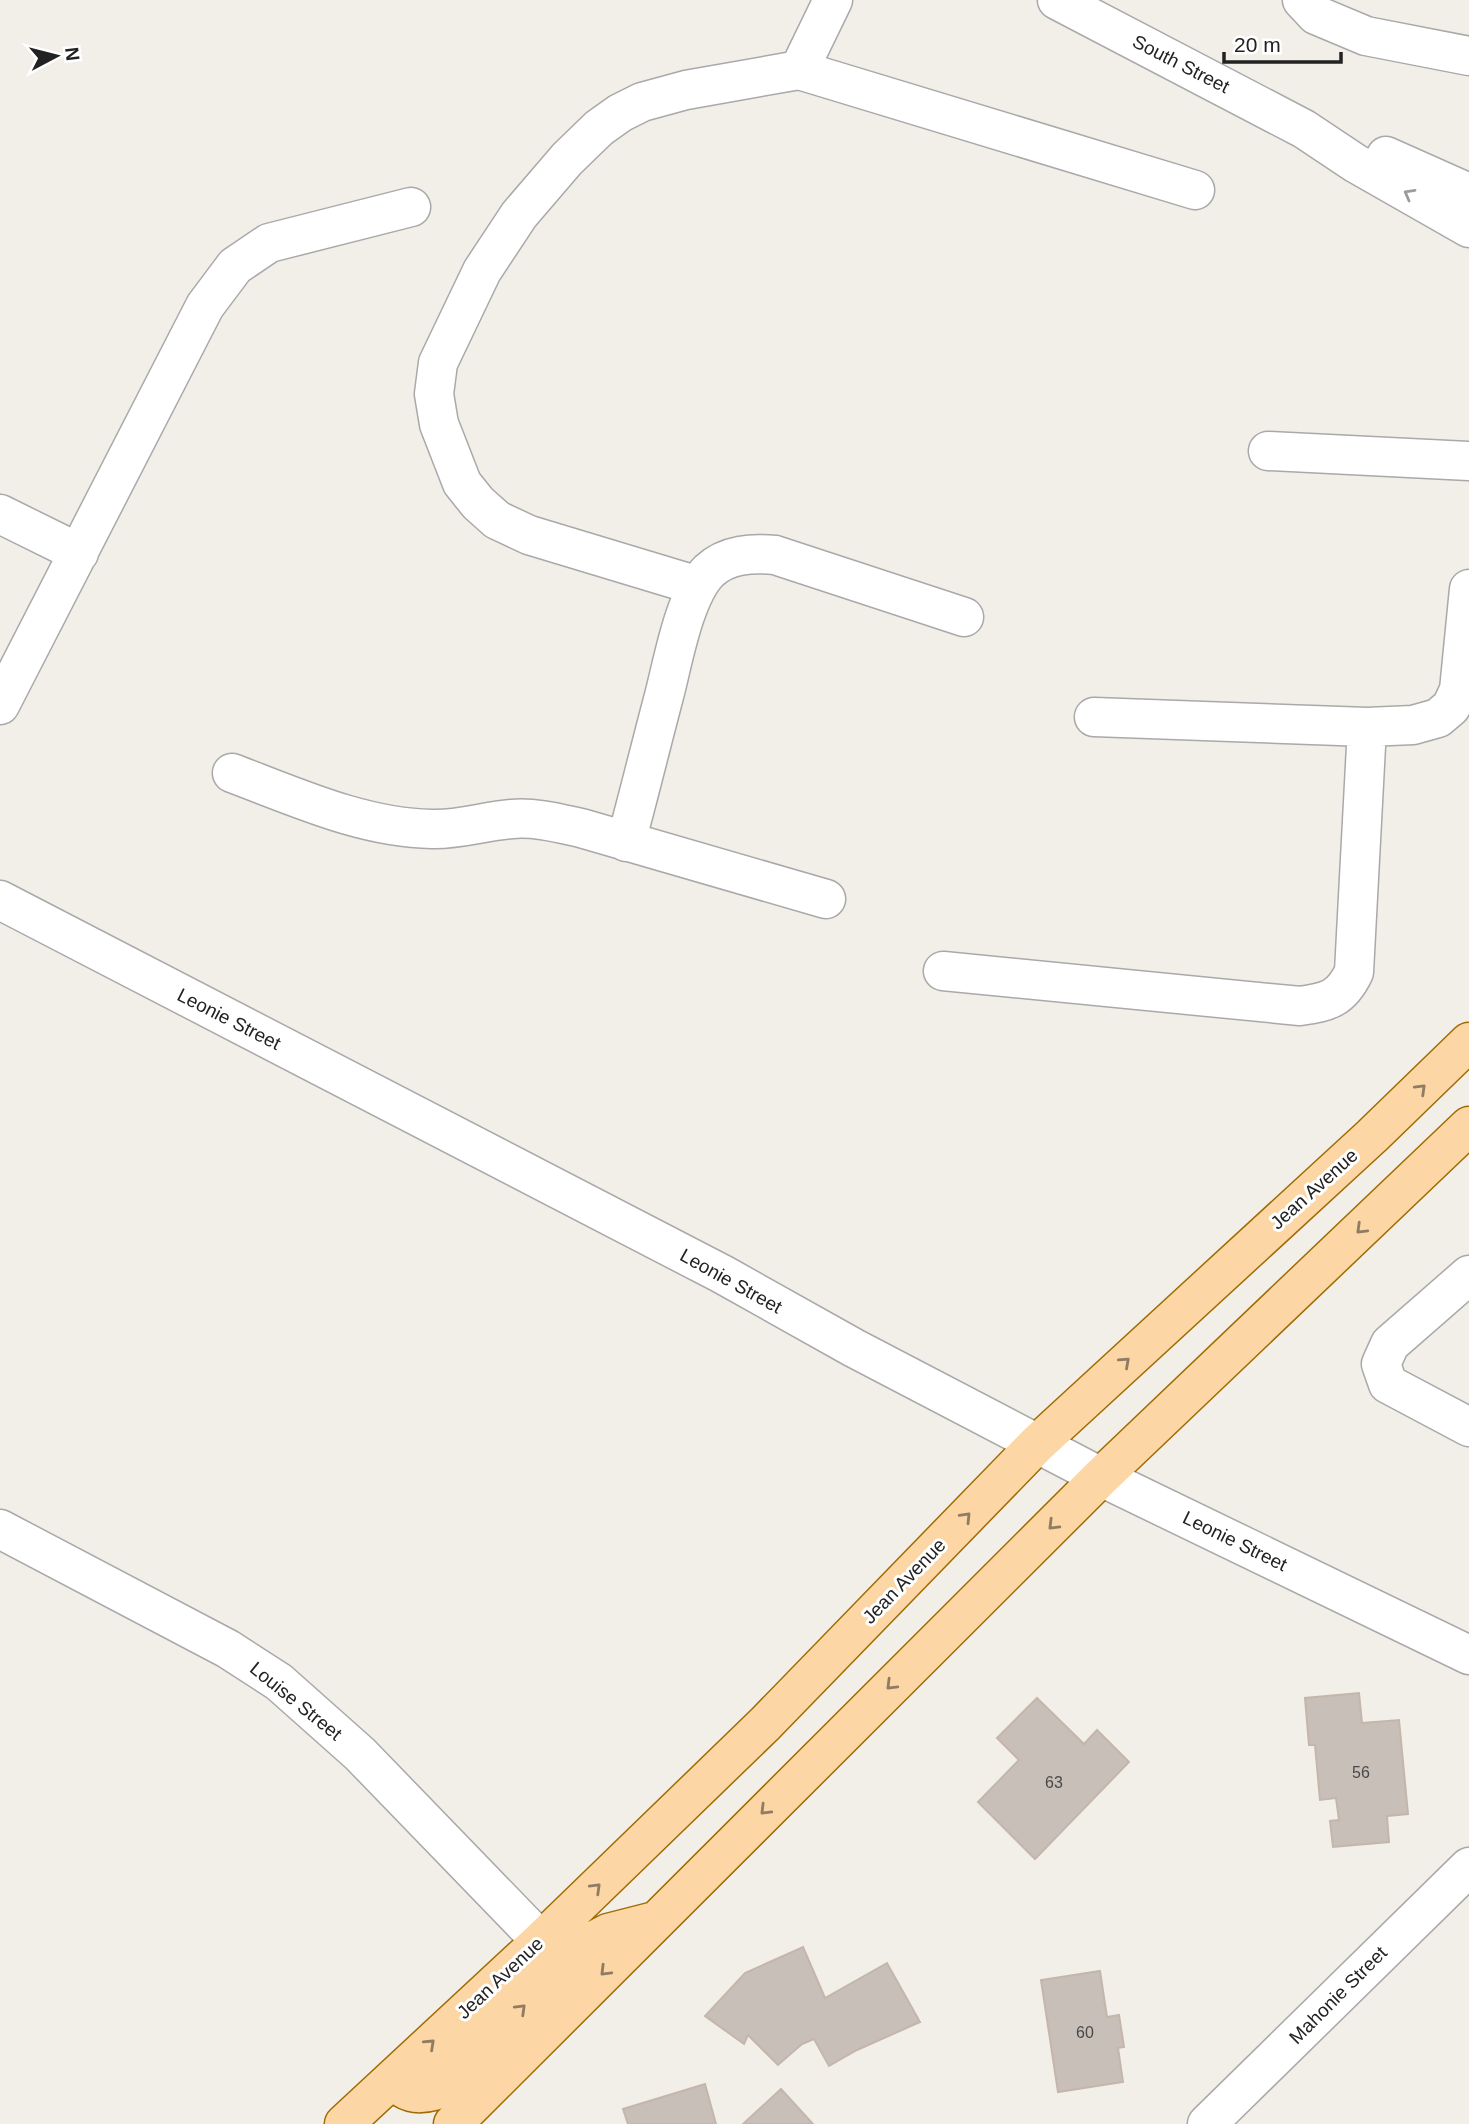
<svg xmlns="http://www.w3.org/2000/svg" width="1469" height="2124" font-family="Helvetica,sans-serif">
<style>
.building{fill:#c7bfb8;stroke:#c4b6ab;stroke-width:2}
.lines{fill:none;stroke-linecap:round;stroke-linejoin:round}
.minor-casing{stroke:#a9a9a9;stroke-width:41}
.major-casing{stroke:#a06b00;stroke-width:41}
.minor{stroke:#fff;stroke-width:38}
.major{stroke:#fcd6a4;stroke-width:38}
.oneway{stroke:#9c9c9c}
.oneway2{stroke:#8f7c63}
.labels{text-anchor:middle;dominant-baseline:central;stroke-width:6;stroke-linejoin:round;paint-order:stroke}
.number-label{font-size:16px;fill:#4b4948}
.street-label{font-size:19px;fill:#222;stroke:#fff}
</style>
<rect width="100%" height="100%" fill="#f2efe9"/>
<path class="building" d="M 1359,1693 L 1362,1723 L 1399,1720 L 1408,1814 L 1387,1816 L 1389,1842 L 1333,1847 L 1330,1821 L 1339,1820 L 1336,1798 L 1320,1800 L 1315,1745 L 1309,1745 L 1305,1698 Z
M 1037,1698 L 1084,1744 L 1097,1730 L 1129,1762 L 1035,1859 L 978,1802 L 1019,1760 L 997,1738 Z
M 803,1947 L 825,1998 L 887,1963 L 920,2022 L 857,2050 L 829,2066 L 814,2039 L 802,2044 L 778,2065 L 748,2035 L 744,2044 L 705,2016 L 745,1973 Z
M 1100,1971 L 1107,2017 L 1119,2015 L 1124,2047 L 1118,2048 L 1123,2082 L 1058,2092 L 1041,1980 Z
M 705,2084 L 716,2124 L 628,2124 L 623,2109 Z
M 781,2089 L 813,2124 L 743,2124 Z"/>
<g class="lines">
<g class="minor-casing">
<path id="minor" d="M 1057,0 L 1304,129 L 1355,163 L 1469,228
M 1302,0 L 1316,15 L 1366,36 L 1469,56
M 799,70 L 833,0
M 1386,156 L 1469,193
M 1268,451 L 1469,461
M 0,514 L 79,553
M 698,586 L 529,535 L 497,520 L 478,503 L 462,483 L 439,424 L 434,394 L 438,363 L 482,271 L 519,215 L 567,159 L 599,128 L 620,113 L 642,102 L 686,90 L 799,70 L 1195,190
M 0,705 L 205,306 L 235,266 L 269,243 L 411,207
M 1094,717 L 1367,727 L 1413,725 L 1438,718 L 1451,707 L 1459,690 L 1469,589
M 232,773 C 296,797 363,828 432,829 C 459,830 485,821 512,819 C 535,817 558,823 581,828 L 826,899
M 626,842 C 639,794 651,745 664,696 C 673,662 684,596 709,571 C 727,554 752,553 775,555 L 964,617
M 0,900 L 722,1274 L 854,1348 L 1101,1477 L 1469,1655
M 943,971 L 1300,1006 C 1328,1002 1341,999 1354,972 L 1367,727
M 1469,1275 L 1390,1344 L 1381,1364 L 1388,1384 L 1469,1427
M 0,1529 L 228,1649 L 279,1682 L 360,1754 L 541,1941
M 1207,2124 L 1469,1867"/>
</g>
<g class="major-casing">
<path id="major" d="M 393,2080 C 406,2093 416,2096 434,2091 L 591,1942 L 608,1933 L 651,1922
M 344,2124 L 541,1941 L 765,1724 L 1037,1444 L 1372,1136 L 1469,1042
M 453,2124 L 1101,1477 L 1469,1126"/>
</g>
<use href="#minor" class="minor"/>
<use href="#major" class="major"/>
</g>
<defs><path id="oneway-chevron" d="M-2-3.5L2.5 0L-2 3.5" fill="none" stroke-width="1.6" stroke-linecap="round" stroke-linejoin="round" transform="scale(1.75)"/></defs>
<use class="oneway" href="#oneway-chevron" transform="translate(1409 194) rotate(-151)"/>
<g class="oneway2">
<use href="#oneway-chevron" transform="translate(1421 1089) rotate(-44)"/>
<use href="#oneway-chevron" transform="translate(1361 1229) rotate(136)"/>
<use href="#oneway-chevron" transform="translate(1125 1362) rotate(-42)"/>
<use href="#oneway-chevron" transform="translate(966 1517) rotate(-46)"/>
<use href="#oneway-chevron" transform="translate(1053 1525) rotate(135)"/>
<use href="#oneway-chevron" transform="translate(891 1685) rotate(135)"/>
<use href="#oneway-chevron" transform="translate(765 1810) rotate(135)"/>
<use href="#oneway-chevron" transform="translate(596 1888) rotate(-44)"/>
<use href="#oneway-chevron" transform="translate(605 1971) rotate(135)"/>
<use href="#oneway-chevron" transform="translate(521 2009) rotate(-44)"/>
<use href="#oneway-chevron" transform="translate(430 2044) rotate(-43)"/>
</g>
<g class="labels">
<g class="number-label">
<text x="1361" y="1772">56</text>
<text x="1054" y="1782">63</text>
<text x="1085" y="2032">60</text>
</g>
<g class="street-label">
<text transform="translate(1181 64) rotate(27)">South Street</text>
<text transform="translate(229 1019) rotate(27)">Leonie Street</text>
<text transform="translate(1314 1189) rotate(-42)">Jean Avenue</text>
<text transform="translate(731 1281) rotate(29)">Leonie Street</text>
<text transform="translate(1235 1541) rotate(26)">Leonie Street</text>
<text transform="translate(904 1581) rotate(-46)">Jean Avenue</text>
<text transform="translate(296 1701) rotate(39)">Louise Street</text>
<text transform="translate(500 1978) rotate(-43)">Jean Avenue</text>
<text transform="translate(1338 1995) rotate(-45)">Mahonie Street</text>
</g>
</g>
<g transform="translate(56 56) rotate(83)" stroke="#ffffff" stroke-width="5" paint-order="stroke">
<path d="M0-5L12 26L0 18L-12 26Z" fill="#222222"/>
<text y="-10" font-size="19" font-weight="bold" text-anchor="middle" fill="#222222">N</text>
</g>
<path d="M1224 52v10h117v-10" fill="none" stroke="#222222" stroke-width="3.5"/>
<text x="1234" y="52" font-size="21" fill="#222222" stroke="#ffffff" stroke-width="5" paint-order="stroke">20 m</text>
</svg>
